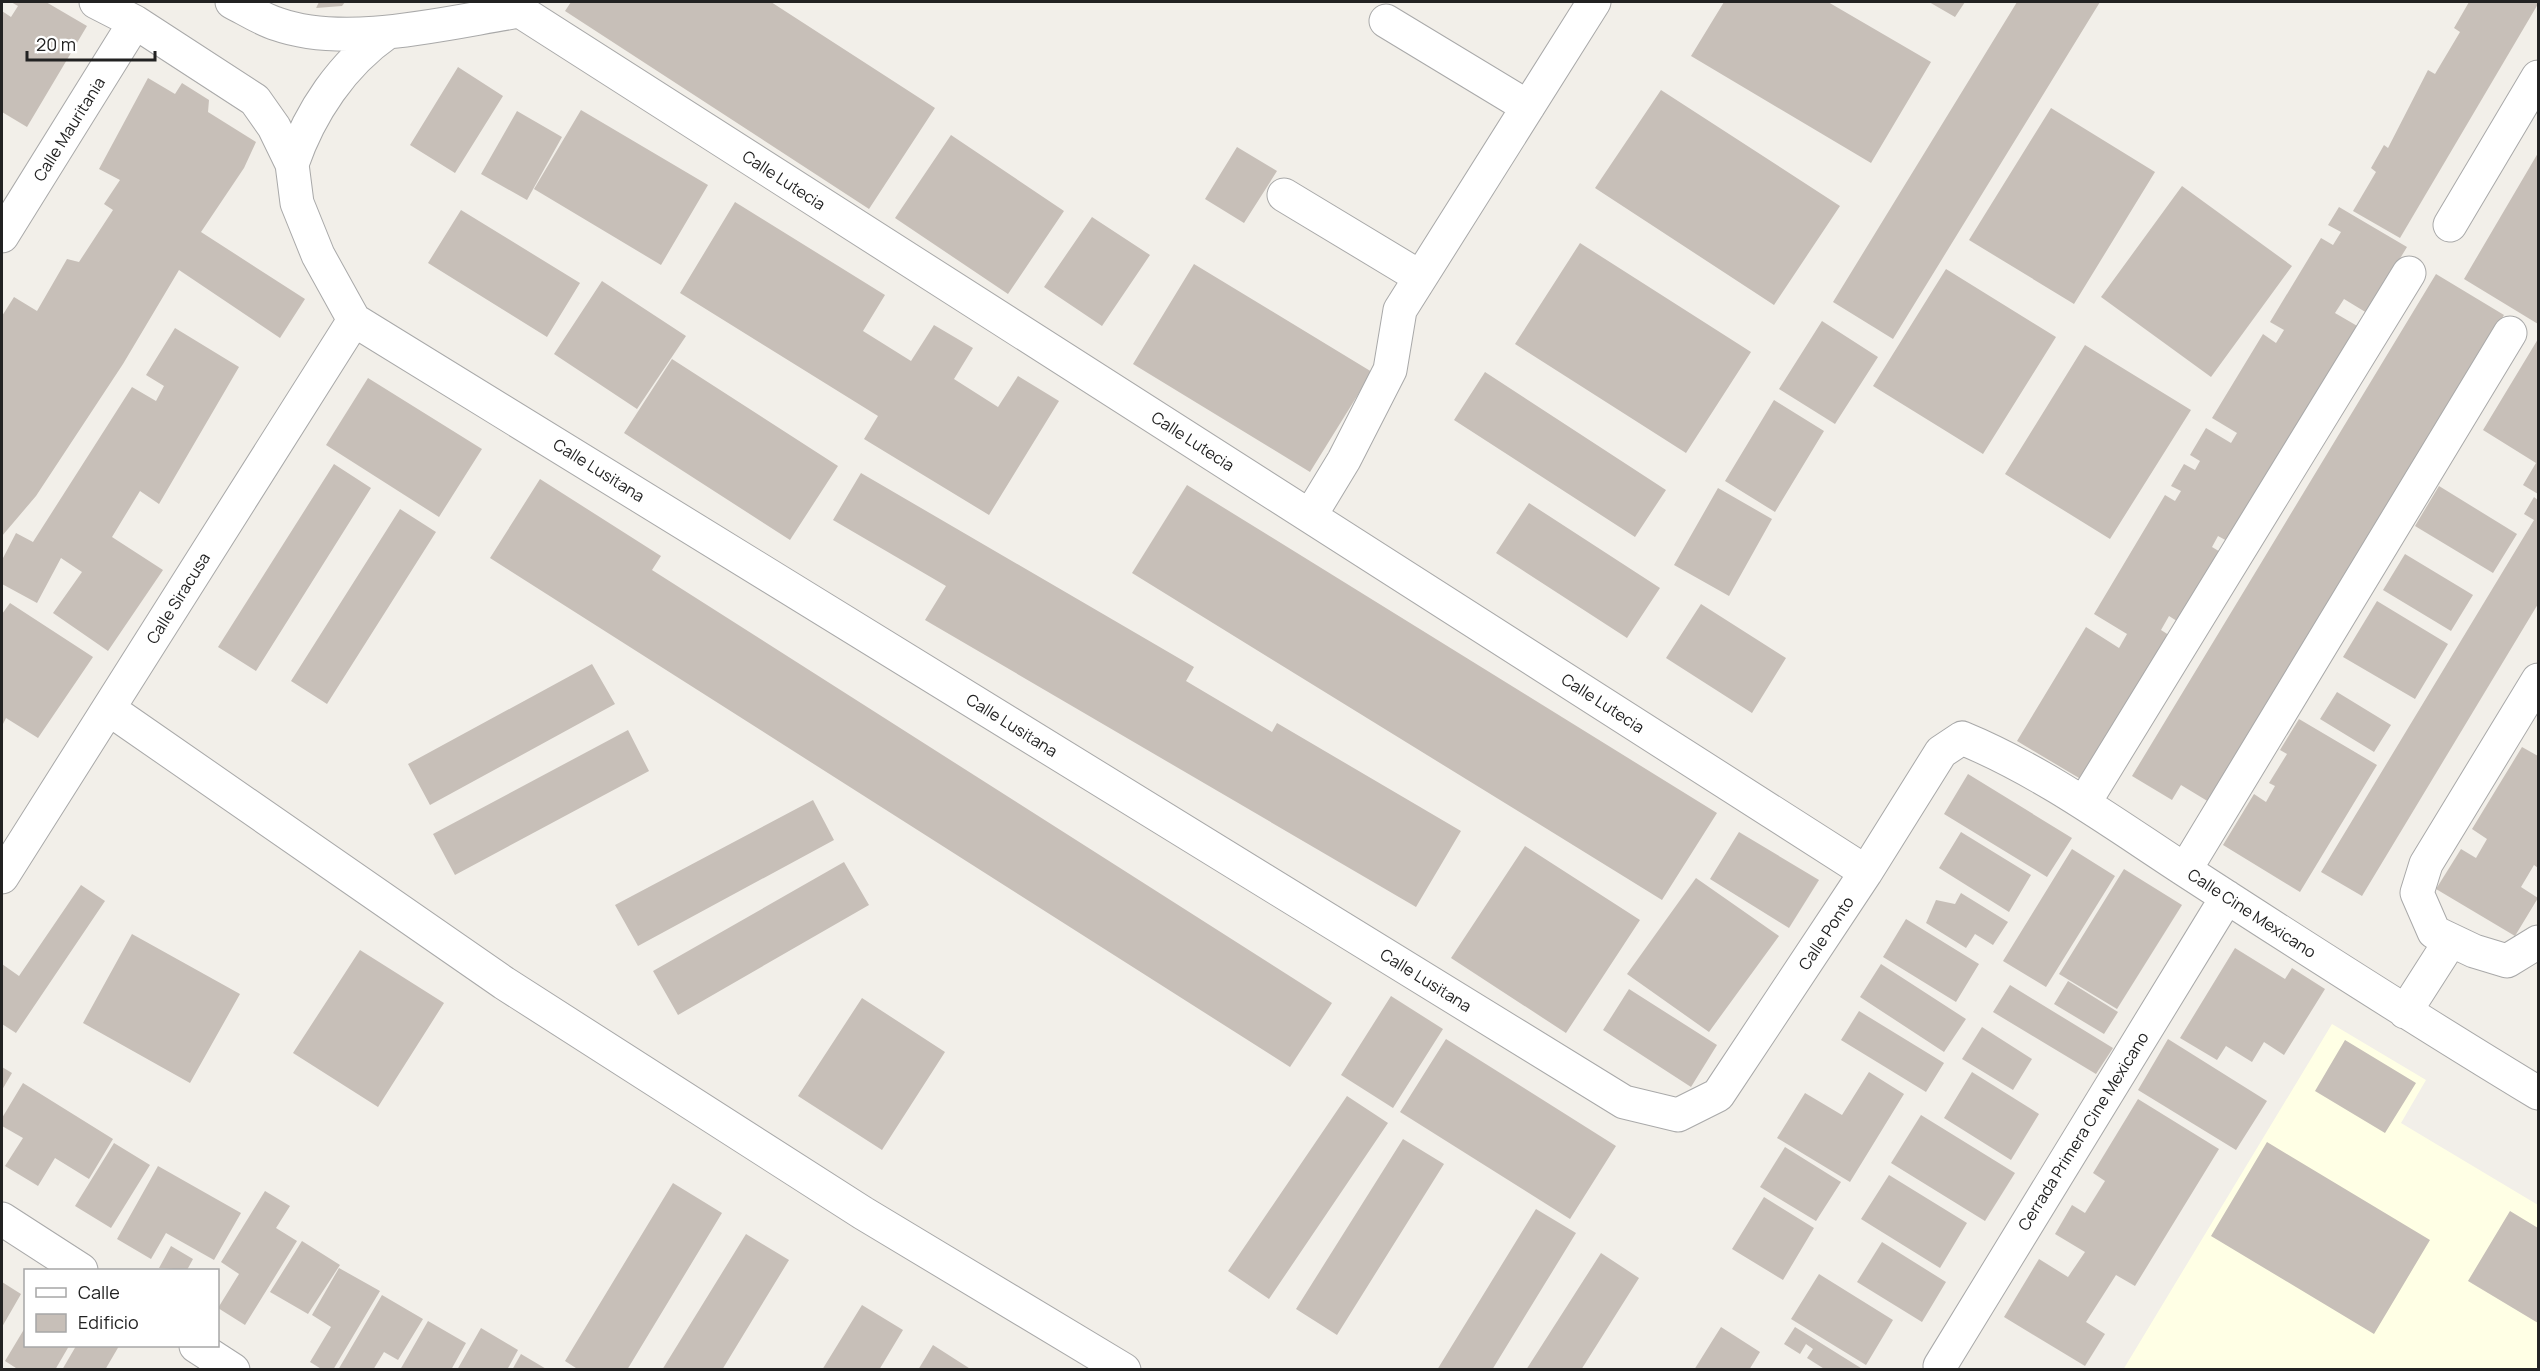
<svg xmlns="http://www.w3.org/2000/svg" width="2540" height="1371" font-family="Manrope,sans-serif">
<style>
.education{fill:#ffffe5}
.building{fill:#c7bfb8}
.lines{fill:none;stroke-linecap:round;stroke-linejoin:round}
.street-casing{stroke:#a9a9a9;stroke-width:35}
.street{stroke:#fff;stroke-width:33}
.labels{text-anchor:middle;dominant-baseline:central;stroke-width:5;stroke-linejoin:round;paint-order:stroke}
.street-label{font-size:16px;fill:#222;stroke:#fff}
</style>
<rect width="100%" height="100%" fill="#f2efe9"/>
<path class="education" d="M 2332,1024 L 2426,1080 L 2401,1123 L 2538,1205 L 2538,1369 L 2123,1370 Z"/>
<path class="building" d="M 11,2 L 46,2 L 87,26 L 27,127 L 2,112 L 2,11 L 11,17 L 18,6 Z
M 319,2 L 345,2 L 342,6 L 316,8 Z
M 571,2 L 771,2 L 935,108 L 869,209 L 565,11 Z
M 1724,2 L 1828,2 L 1931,62 L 1871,163 L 1691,56 Z
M 1929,2 L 1965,2 L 1955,17 Z
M 2017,2 L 2100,2 L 1893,339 L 1833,302 Z
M 2469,2 L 2538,2 L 2538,4 L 2400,238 L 2353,211 L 2376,172 L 2371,168 L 2384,145 L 2388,148 L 2428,70 L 2435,74 L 2460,32 L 2454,28 Z
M 458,67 L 503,96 L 455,173 L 410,145 Z
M 148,78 L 175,94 L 182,83 L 209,100 L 208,112 L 256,142 L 244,168 L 201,232 L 305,299 L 280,338 L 179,270 L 123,364 L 36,496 L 2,536 L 2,316 L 14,297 L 37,311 L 67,259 L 79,262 L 113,210 L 104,204 L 120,180 L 99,169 Z
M 1661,90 L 1840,206 L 1774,305 L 1595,188 Z
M 2051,108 L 2155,172 L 2074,304 L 1969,240 Z
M 581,110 L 708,185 L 661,265 L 534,189 Z
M 517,111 L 562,137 L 527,200 L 481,174 Z
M 951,135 L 1064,211 L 1008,294 L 895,218 Z
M 1237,147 L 1277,171 L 1244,223 L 1205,199 Z
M 2538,153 L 2538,324 L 2464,279 Z
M 2182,186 L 2292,266 L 2211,377 L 2101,297 Z
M 735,202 L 885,295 L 863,331 L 911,361 L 934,325 L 973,348 L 954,379 L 998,407 L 1018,376 L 1059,401 L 989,515 L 864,439 L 878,416 L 680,293 Z
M 2339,207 L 2407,247 L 2367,313 L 2344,299 L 2335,313 L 2359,327 L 2229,542 L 2218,536 L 2212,547 L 2222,553 L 2180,623 L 2169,616 L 2161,630 L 2172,637 L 2084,781 L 2017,741 L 2086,627 L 2119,648 L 2127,634 L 2094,614 L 2165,495 L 2175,501 L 2181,491 L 2171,486 L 2184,464 L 2195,470 L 2200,461 L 2190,455 L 2206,428 L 2231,443 L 2237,433 L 2212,418 L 2263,334 L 2276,343 L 2284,330 L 2270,322 L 2321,238 L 2333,245 L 2341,232 L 2328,225 Z
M 461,210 L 580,283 L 547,337 L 428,263 Z
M 1092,217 L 1150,255 L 1102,326 L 1044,287 Z
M 1580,243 L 1751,352 L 1686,453 L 1515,344 Z
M 1194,264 L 1372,372 L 1310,472 L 1133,364 Z
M 1946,269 L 2056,337 L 1983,454 L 1873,386 Z
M 2436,274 L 2504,315 L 2209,802 L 2181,785 L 2172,800 L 2132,776 Z
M 602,281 L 686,336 L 637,409 L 554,354 Z
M 1822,321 L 1878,357 L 1835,424 L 1779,389 Z
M 175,328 L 239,367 L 159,504 L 140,491 L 112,537 L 163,570 L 108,651 L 53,613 L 82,572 L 61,558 L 37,603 L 2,584 L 2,560 L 16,533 L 33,542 L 132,387 L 156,401 L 164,386 L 146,375 Z
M 2538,339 L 2538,494 L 2523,485 L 2536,463 L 2483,430 Z
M 2085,345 L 2191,410 L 2110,539 L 2005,474 Z
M 672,359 L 838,466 L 790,540 L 624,433 Z
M 1485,372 L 1666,490 L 1635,537 L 1454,420 Z
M 368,378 L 482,449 L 439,517 L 326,445 Z
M 1774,400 L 1824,431 L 1775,512 L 1725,481 Z
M 334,464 L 371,488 L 256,671 L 218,647 Z
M 861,473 L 1194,667 L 1186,681 L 1272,732 L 1277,723 L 1461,831 L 1416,907 L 925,620 L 946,586 L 833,520 Z
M 540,479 L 661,556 L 652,570 L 1332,1003 L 1290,1067 L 490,558 Z
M 1187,485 L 1717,813 L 1662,900 L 1132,573 Z
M 2439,486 L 2517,534 L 2493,573 L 2415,526 Z
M 1718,488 L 1772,519 L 1729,596 L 1674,565 Z
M 2534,497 L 2538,500 L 2538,604 L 2362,896 L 2321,872 L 2534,520 L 2524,514 Z
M 1529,503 L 1660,588 L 1627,638 L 1496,553 Z
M 400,509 L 436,532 L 327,704 L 291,681 Z
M 2405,554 L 2473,595 L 2451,631 L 2383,590 Z
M 2377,601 L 2448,644 L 2415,699 L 2343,657 Z
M 10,603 L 93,657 L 38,738 L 6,718 L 2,726 L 2,614 Z
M 1701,604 L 1786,658 L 1752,713 L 1666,658 Z
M 592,664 L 615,704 L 430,805 L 408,764 Z
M 2337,692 L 2391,725 L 2374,752 L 2320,719 Z
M 2299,719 L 2377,765 L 2300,892 L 2223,845 L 2254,794 L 2266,802 L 2275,786 L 2269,783 L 2287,754 L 2280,750 Z
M 628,730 L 649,771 L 455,875 L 433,834 Z
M 2522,747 L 2538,756 L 2538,868 L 2534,865 L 2521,887 L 2538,898 L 2515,936 L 2436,889 L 2461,849 L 2476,858 L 2487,839 L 2472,829 Z
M 1968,774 L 2072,838 L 2047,877 L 1944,814 Z
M 813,800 L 834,840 L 638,946 L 615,905 Z
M 1739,832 L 1819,880 L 1789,928 L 1710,879 Z
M 1961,832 L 2031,875 L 2009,912 L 1939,868 Z
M 1525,846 L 1640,920 L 1566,1033 L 1451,958 Z
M 2072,849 L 2115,876 L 2046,987 L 2003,961 Z
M 844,862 L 869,905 L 678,1015 L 653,971 Z
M 2124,869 L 2182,905 L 2117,1009 L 2059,974 Z
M 1696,878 L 1779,936 L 1709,1032 L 1627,974 Z
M 81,885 L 105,901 L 16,1033 L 2,1024 L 2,964 L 19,976 Z
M 1961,893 L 2008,922 L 1993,945 L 1975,934 L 1966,948 L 1926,923 L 1936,900 L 1955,904 Z
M 1906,919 L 1979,964 L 1956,1002 L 1883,957 Z
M 132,934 L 240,994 L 190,1083 L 83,1023 Z
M 2235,948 L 2285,979 L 2292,968 L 2325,989 L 2284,1055 L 2264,1042 L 2252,1062 L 2226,1046 L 2217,1060 L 2180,1038 Z
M 360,950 L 444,1003 L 378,1107 L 293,1053 Z
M 1881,964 L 1966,1019 L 1944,1052 L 1860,997 Z
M 2068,981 L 2118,1012 L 2104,1034 L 2054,1004 Z
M 2010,985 L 2113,1048 L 2096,1074 L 1993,1012 Z
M 1629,989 L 1717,1045 L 1691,1087 L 1603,1030 Z
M 1391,996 L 1443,1029 L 1393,1108 L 1341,1075 Z
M 862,998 L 945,1052 L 882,1150 L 798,1096 Z
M 1859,1011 L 1944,1063 L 1926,1092 L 1841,1040 Z
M 1982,1027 L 2032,1059 L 2013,1090 L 1962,1059 Z
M 1446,1039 L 1616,1146 L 1570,1219 L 1400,1112 Z
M 2168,1039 L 2267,1101 L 2236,1150 L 2138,1090 Z
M 2345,1040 L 2416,1083 L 2385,1133 L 2315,1091 Z
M 2,1067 L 12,1073 L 2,1090 Z
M 1869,1072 L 1904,1094 L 1850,1182 L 1777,1138 L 1805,1093 L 1842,1115 Z
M 1972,1072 L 2039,1114 L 2011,1160 L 1944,1118 Z
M 23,1083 L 113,1139 L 89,1179 L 55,1158 L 38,1186 L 5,1166 L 23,1138 L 2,1126 L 2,1118 Z
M 1347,1096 L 1388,1123 L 1269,1299 L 1228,1271 Z
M 2138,1099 L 2219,1149 L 2135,1286 L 2116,1275 L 2086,1322 L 2105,1334 L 2085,1366 L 2004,1317 L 2039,1259 L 2068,1277 L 2085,1252 L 2055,1234 L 2072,1205 L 2085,1213 L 2105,1181 L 2093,1173 Z
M 1921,1115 L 2015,1173 L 1985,1221 L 1891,1163 Z
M 1403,1139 L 1444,1164 L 1337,1335 L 1296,1309 Z
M 2267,1142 L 2430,1240 L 2374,1334 L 2211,1236 Z
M 114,1143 L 150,1165 L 111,1228 L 75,1206 Z
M 1785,1147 L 1841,1182 L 1816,1221 L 1760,1187 Z
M 158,1166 L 241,1213 L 214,1260 L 166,1233 L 151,1259 L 117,1239 Z
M 1889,1175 L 1967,1223 L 1940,1268 L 1861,1219 Z
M 673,1183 L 722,1213 L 627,1370 L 579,1370 L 565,1361 Z
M 265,1191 L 290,1206 L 276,1228 L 297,1241 L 245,1325 L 218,1308 L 239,1274 L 221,1262 Z
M 1764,1197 L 1814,1228 L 1783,1280 L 1732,1249 Z
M 1536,1209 L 1576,1233 L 1492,1370 L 1437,1370 Z
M 2510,1211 L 2538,1228 L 2538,1323 L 2468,1281 Z
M 746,1234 L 789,1260 L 722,1370 L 662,1370 Z
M 302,1241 L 340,1265 L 308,1314 L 270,1292 Z
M 1882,1242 L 1946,1282 L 1922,1322 L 1857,1282 Z
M 171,1246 L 193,1259 L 187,1270 L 159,1268 Z
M 1601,1253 L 1639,1278 L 1581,1370 L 1526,1370 Z
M 339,1268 L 380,1291 L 333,1370 L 323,1370 L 310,1362 L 331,1327 L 312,1315 Z
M 1819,1274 L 1893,1320 L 1866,1365 L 1791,1319 Z
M 2,1282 L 21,1294 L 2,1327 Z
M 382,1295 L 423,1319 L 398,1360 L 384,1352 L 373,1370 L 338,1370 Z
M 862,1305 L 903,1330 L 879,1370 L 822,1370 Z
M 428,1321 L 466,1343 L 451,1370 L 400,1370 Z
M 26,1326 L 26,1346 L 69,1346 L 55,1370 L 19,1370 L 5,1361 Z
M 1721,1327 L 1760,1352 L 1749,1370 L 1694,1370 Z
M 1795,1327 L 1864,1370 L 1826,1370 L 1807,1358 L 1813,1349 L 1806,1344 L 1800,1354 L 1784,1344 Z
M 481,1328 L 518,1350 L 507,1370 L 457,1370 Z
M 933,1345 L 972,1370 L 918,1370 Z
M 76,1346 L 119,1346 L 105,1370 L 62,1370 Z
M 521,1354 L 548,1370 L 512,1370 Z"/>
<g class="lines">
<g class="street-casing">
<path id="street" d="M 96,2 L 135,22 L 255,100 L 274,127 L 292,164 L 297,203 L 318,255 L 354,320 L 1624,1102 L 1678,1115 L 1718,1095 L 1866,872 L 1941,752 L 1962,738 C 2042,771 2113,823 2185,870 C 2302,946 2419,1021 2538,1093
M 232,2 C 246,9 261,19 277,24 C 347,49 449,22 520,11
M 520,11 L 1866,872
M 1386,21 L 1528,107
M 292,164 C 310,112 342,64 388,32
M 1284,195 L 1420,277
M 2450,225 L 2538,77
M 2,236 L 135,22
M 1310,516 L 1344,460 L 1390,370 L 1400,310 L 1594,2
M 2538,680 L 2426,864 L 2417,893 L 2434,932 L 2474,951 L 2507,961 L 2538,942
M 109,709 L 504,983 L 863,1213 L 1124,1370
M 2084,803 L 2409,273
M 2185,870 L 2510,333
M 2,877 L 354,320
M 2405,1012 L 2451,940
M 2,1219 L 81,1270
M 196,1346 L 233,1370
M 1940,1366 L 2227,897"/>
</g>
<use href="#street" class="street"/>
</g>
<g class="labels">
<g class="street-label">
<text transform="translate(69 129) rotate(-58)">Calle Mauritania</text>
<text transform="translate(784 180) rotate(33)">Calle Lutecia</text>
<text transform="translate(1193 441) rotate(33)">Calle Lutecia</text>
<text transform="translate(599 470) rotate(32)">Calle Lusitana</text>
<text transform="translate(178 598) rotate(-58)">Calle Siracusa</text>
<text transform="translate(1603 703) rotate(33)">Calle Lutecia</text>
<text transform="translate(1012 725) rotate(32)">Calle Lusitana</text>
<text transform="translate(2252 913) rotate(33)">Calle Cine Mexicano</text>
<text transform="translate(1826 933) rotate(-56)">Calle Ponto</text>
<text transform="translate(1426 980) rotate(32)">Calle Lusitana</text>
<text transform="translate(2083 1131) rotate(-58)">Cerrada Primera Cine Mexicano</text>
</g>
</g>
<rect width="2540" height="1371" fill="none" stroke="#222222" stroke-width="6"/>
<rect x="24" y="1269" width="195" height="78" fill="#ffffff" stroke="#a7a7a7" stroke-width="1.5"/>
<rect x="36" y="1288" width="30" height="9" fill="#ffffff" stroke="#a7a7a7" stroke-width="1.5"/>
<text x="78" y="1299" font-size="18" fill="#222222">Calle</text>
<rect x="36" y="1314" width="30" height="18" fill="#c7bfb8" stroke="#a7a7a7" stroke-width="1.5"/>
<text x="78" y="1329" font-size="18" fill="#222222">Edificio</text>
<path d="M27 51v9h128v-9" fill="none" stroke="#222222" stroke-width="3"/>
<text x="36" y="51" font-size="18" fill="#222222" stroke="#ffffff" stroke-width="4.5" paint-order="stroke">20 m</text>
</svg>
